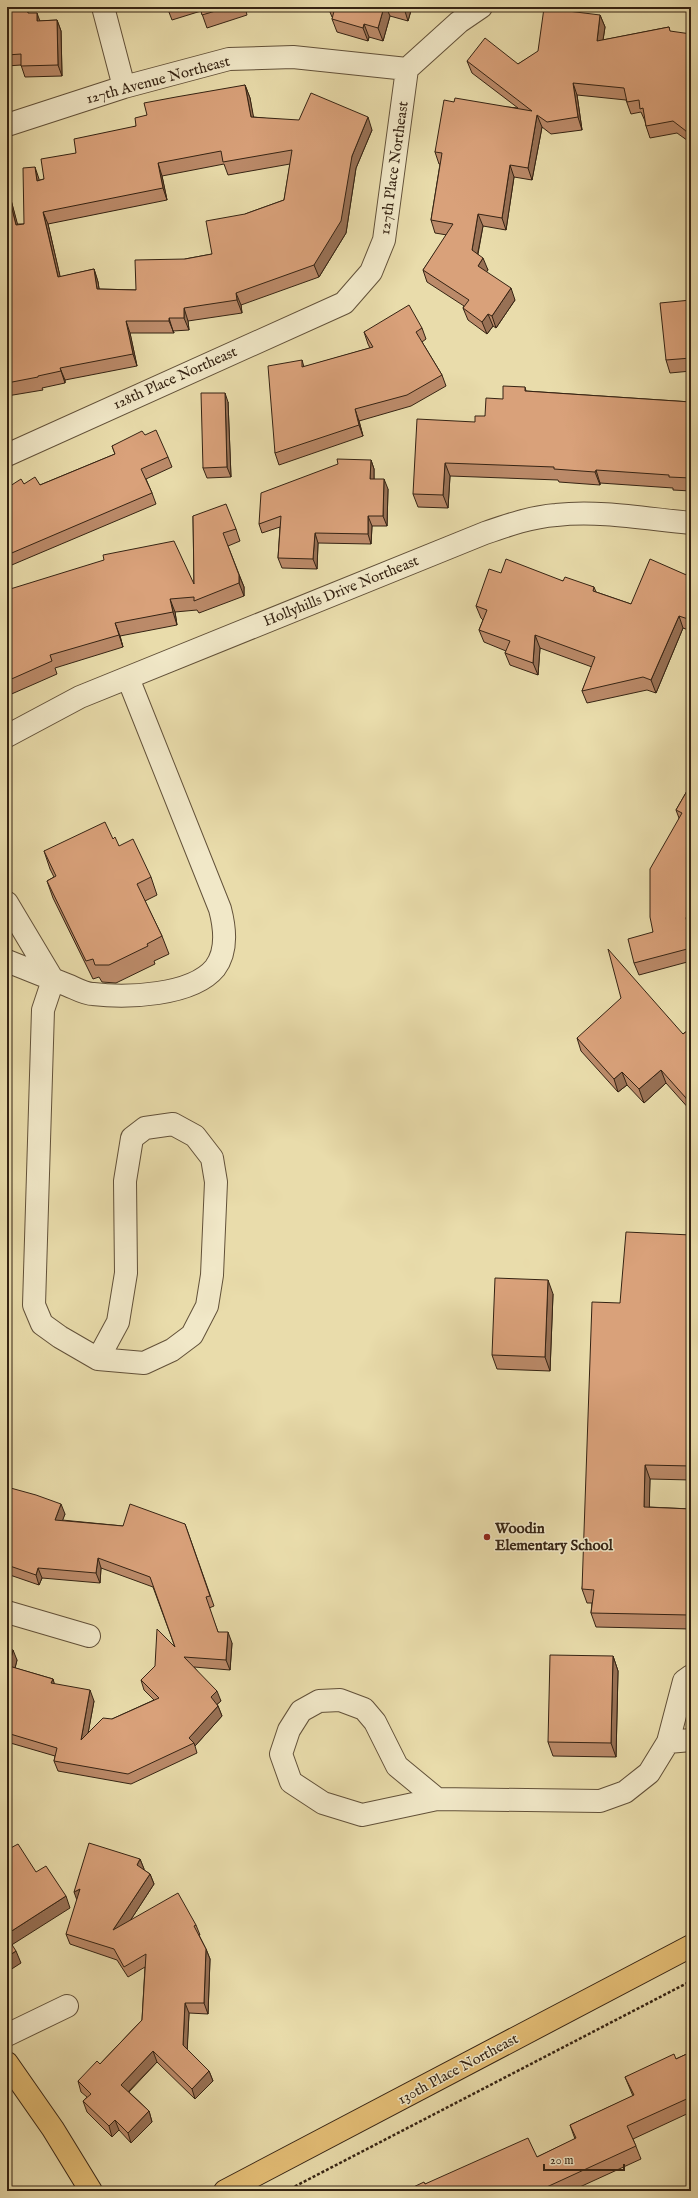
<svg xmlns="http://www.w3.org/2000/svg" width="698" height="2198" font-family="'IM FELL English',serif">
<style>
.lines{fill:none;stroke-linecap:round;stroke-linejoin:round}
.minor-casing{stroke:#625139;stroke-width:24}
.major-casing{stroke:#352313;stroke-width:24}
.path{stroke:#352313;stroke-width:2.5;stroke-dasharray:3 2;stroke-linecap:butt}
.minor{stroke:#f1e8c8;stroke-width:22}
.major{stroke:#e4be76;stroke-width:22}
.wall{fill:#bb8a69;stroke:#352313;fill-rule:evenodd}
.shaded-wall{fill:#987155;stroke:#352313}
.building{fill:#d9a17a;stroke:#352313;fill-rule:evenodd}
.poi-dot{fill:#8f2418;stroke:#f1e8c8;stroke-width:1.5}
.labels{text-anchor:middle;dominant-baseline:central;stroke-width:3;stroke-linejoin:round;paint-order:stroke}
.street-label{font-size:15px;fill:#352313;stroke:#f1e8c8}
.poi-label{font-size:15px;font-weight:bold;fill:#352313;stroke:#f1e8c8;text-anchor:start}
</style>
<rect width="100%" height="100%" fill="#e9dcab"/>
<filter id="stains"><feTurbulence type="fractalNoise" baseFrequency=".005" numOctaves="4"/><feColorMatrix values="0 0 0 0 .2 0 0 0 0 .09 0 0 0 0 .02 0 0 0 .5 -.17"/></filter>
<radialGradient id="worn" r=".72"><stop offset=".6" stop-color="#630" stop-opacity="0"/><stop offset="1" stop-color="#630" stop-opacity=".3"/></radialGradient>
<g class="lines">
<g class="minor-casing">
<path id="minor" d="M 103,7 L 124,87
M 7,125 L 124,87 L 229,59 L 293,57 L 407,69 L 459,22 L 481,7
M 7,455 L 344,303 L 371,272 L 384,240 L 407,69
M 7,736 L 80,697 L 485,533 C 508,525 531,517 556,515 C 600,510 647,519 691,523
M 7,903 L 53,980 L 43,1010 L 34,1305 L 42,1324 L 60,1337 L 98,1359 L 144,1363 L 172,1350 L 192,1335 L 207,1306 L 212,1275 L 216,1182 L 212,1158 L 195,1136 L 173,1124 L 145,1128 L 132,1138 L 125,1181 L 126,1273 L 118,1322 L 98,1359
M 7,961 C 27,969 47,977 67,985 C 75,988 84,994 93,994 C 126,998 192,996 215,968 C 228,951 225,928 220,909 L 128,678
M 7,1612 L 89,1636
M 691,1676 L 684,1681 L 668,1742 L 691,1740
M 437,1799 L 397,1766 L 375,1722 L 364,1709 L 340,1700 L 319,1701 L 301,1711 L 289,1730 L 281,1754 L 291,1782 L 323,1803 L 362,1815 L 437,1799 L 600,1801 L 625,1792 L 649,1773 L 668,1742
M 7,2035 L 67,2006"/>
</g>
<g class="major-casing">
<path id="major" d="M 7,2063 L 53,2129 L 91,2191
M 225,2191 L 691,1946"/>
</g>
<path class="path" d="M 286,2191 L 691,1981"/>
<use href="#minor" class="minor"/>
<use href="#major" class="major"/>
</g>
<path class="wall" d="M 7,7 L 26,7 L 28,13 L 40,21 L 57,20 L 61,31 L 62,76 L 25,77 L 21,65 L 7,66 Z
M 167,7 L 245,7 L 247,15 L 207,28 L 201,11 L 172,20 Z
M 328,7 L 412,7 L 408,21 L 390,16 L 383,41 L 369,37 L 368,41 L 337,32 L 332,19 L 333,17 L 332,17 Z
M 600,15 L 605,27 L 603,40 L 669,27 L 691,143 L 677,133 L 650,138 L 646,126 L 645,121 L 641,112 L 631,114 L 626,100 L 577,95 L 582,130 L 551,134 L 542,127 L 532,180 L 514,177 L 506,230 L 483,226 L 478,254 L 488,270 L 486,272 L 515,300 L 496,328 L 493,326 L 487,334 L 468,320 L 463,308 L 464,306 L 427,282 L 423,270 L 447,235 L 435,233 L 431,220 L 440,164 L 439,164 L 435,152 L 454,102 L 518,108 L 472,73 L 467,61 L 518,64 Z
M 245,85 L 250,98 L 253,117 L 372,130 L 356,168 L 346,233 L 319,277 L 241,305 L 242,313 L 188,321 L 189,330 L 173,331 L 174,333 L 130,333 L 137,366 L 65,380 L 65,383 L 42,388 L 43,390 L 7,396 L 7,189 L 11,200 L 17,224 L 24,224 L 40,180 L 44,179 L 76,153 L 136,126 L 147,115 ZM 224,164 L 228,175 L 290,164 L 284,200 L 245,214 L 212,254 L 185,259 L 136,290 L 99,289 L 98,282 L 94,269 L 60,277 L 48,224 L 167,200 L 162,176 Z
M 691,300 L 691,371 L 670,373 L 666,360 Z
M 422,328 L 426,339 L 422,342 L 442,375 L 446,386 L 411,406 L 359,421 L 363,436 L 279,465 L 275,453 L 302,360 L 304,367 L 370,348 L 368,344 L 364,332 Z
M 525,387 L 526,391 L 691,402 L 691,396 L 691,491 L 673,490 L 673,488 L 600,483 L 600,485 L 559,482 L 558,480 L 450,476 L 448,508 L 418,507 L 413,494 L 475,422 L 485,416 Z
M 228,402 L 231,477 L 207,478 L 203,468 Z
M 145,435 L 168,457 L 172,467 L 146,479 L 152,493 L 156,504 L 7,567 L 7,488 L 24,484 L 40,485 L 115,454 L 112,446 Z
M 371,460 L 374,469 L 374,479 L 388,489 L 387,526 L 372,526 L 371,544 L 318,543 L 317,569 L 282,568 L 278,558 L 280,527 L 262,533 L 259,524 Z
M 193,516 L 236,529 L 240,541 L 228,546 L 244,587 L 244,596 L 199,613 L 197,610 L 175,612 L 177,625 L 120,636 L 123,647 L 55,668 L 57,674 L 7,696 L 7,590 L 194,584 Z
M 501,573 L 563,581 L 594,587 L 596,592 L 631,604 L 691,577 L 691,631 L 683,628 L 656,693 L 647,690 L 587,703 L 582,691 L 592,667 L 540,648 L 538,675 L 510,665 L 505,653 L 506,651 L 484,642 L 479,630 L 483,620 L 481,618 L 476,606 Z
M 691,784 L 691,928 L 690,930 L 691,934 L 691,961 L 639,975 L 634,963 L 653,932 L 679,818 L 676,810 Z
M 113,839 L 119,846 L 151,877 L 157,895 L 145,901 L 162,936 L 169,954 L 154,961 L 155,964 L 116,983 L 102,982 L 99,977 L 93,979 L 53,898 L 47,881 L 54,877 L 50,869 L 44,851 Z
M 691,1028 L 691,1111 L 666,1083 L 644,1103 L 627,1085 L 618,1092 L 581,1051 L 577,1038 L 683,1034 Z
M 691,1235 L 691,1480 L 650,1479 L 649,1507 L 691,1509 L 691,1629 L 596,1627 L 591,1613 L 592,1603 L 587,1603 L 582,1589 L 620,1303 Z
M 553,1294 L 550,1371 L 497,1369 L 492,1355 Z
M 7,1487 L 65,1514 L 62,1520 L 123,1526 L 185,1524 L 214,1606 L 209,1608 L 218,1632 L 232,1643 L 230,1670 L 194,1667 L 221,1701 L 217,1704 L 218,1706 L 222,1716 L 195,1746 L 197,1753 L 131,1784 L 58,1771 L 54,1761 L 55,1756 L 7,1742 L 7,1648 L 17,1660 L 15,1668 L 53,1679 L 54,1684 L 94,1701 L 88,1733 L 112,1719 L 154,1700 L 144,1690 L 141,1680 L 175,1647 L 153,1587 L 101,1568 L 100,1583 L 42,1578 L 39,1585 L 7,1574 Z
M 613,1656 L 618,1671 L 616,1757 L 553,1756 L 548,1742 Z
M 140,1859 L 144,1869 L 144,1870 L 150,1874 L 154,1884 L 130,1921 L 196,1925 L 200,1935 L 199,1935 L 206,1949 L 210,1959 L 208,2014 L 189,2013 L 187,2049 L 209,2071 L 213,2081 L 195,2099 L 157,2062 L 129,2092 L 149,2111 L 152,2122 L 131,2143 L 119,2130 L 112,2137 L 87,2112 L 83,2101 L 87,2097 L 81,2092 L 78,2081 L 100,2064 L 142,2020 L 145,1967 L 128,1977 L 117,1960 L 70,1944 L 66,1934 Z
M 691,2052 L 691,2112 L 633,2139 L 641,2159 L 571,2191 L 405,2191 L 425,2184 L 537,2157 L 575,2139 L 570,2125 L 633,2096 L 625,2077 L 676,2059 Z"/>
<path class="shaded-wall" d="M 384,7 L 386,7 L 390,16 L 383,41 L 378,28 Z
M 404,7 L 412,7 L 408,21 L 404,8 Z
M 37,13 L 41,24 L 37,21 Z
M 600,15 L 605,27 L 601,53 L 597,41 Z
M 57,20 L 61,31 L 62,76 L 58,65 Z
M 364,24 L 369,37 L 368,41 L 363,28 Z
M 573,83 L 577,95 L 582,130 L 578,117 Z
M 245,85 L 250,98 L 256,130 L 251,117 Z
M 537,115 L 542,127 L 532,180 L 528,168 Z
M 368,117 L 372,130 L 356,168 L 346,233 L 319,277 L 314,265 L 352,156 Z
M 691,123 L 691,143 L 686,131 Z
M 158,163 L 162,176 L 167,200 L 163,188 Z
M 510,165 L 514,177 L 506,230 L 502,218 Z
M 35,167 L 39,179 L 42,193 L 37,181 Z
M 7,189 L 11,200 L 21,237 L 16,225 Z
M 43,212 L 48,224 L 63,289 L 58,277 Z
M 478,214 L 483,226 L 476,262 L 472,250 Z
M 483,258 L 488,270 L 482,278 L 478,266 Z
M 94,269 L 98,282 L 101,301 L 97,289 Z
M 511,288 L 515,300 L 496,328 L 492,316 Z
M 236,293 L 241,305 L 242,313 L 237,300 Z
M 184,308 L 188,321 L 189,330 L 184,318 Z
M 488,314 L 493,326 L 487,334 L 482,322 Z
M 169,318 L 173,331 L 174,333 L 169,321 Z
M 126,321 L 130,333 L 137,366 L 133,354 Z
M 60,368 L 65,380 L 65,383 Z
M 225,393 L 228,402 L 231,477 L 227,467 Z
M 355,409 L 359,421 L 363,436 L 359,425 Z
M 371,460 L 374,469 L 374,488 L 370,479 Z
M 445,463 L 450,476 L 448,508 L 443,495 Z
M 596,470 L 600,483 L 600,485 L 595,472 Z
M 384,479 L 388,489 L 387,526 L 383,516 Z
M 368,516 L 372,526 L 371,544 L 368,534 Z
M 315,533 L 318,543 L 317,569 L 313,559 Z
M 239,575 L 244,587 L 244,596 L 239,583 Z
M 170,599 L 175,612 L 177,625 L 173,612 Z
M 679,616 L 683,628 L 656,693 L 651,680 Z
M 115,623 L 120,636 L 123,647 Z
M 535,635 L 540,648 L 538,675 L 533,663 Z
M 691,908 L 691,928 L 690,930 L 691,934 L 691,938 L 686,918 Z
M 661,1070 L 666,1083 L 644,1103 L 639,1089 Z
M 622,1072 L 627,1085 L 618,1092 L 614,1079 Z
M 691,1094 L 691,1111 L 686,1098 Z
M 548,1280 L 553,1294 L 550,1371 L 545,1357 Z
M 645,1465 L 650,1479 L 649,1521 L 644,1507 Z
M 61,1504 L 65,1514 L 59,1530 L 55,1520 Z
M 98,1558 L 101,1568 L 100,1583 L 96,1573 Z
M 38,1568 L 42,1578 L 39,1585 L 36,1575 Z
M 691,1591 L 691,1622 L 689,1615 Z
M 228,1632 L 232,1643 L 230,1670 L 226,1660 Z
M 13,1650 L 17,1660 L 13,1676 L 9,1666 Z
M 613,1656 L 618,1671 L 616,1757 L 611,1743 Z
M 53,1679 L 56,1689 L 51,1683 Z
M 90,1690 L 94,1701 L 85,1750 L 81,1740 Z
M 217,1691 L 221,1701 L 214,1707 L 211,1697 Z
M 218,1706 L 222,1716 L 195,1746 L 194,1743 L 189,1738 Z
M 140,1859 L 144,1869 L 141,1876 L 137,1865 Z
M 150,1874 L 154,1884 L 117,1941 L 113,1930 Z
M 80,1889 L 78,1903 L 74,1892 Z
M 66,1896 L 70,1908 L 10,1946 L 7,1939 L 7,1934 Z
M 206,1949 L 210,1959 L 208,2014 L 204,2003 Z
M 16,1951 L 21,1963 L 7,1972 L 7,1957 Z
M 185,2003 L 189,2013 L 187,2055 L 183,2045 Z
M 153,2051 L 157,2062 L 125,2095 L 121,2085 Z
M 209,2071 L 213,2081 L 195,2099 L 192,2089 Z
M 149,2111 L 152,2122 L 131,2143 L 128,2133 Z
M 115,2120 L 119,2130 L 112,2137 L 109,2126 Z"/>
<path class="building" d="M 7,7 L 26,7 L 28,13 L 37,13 L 37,21 L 57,20 L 58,65 L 21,66 L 21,54 L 7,55 Z
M 200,7 L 229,7 L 202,15 Z
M 335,7 L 384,7 L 378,28 L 364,24 L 363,28 L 332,19 Z
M 544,8 L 600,15 L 597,41 L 669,27 L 670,31 L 691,34 L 691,123 L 686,131 L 673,121 L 646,126 L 643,108 L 640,109 L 639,100 L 627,102 L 624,88 L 573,83 L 578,117 L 547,122 L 537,115 L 528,168 L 510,165 L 502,218 L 478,214 L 472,250 L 483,258 L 478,266 L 511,288 L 492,316 L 488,314 L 482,322 L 463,308 L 469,300 L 423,270 L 453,224 L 431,220 L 442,153 L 435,152 L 444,100 L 454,102 L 455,98 L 532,111 L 467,61 L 485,38 L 518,64 L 538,51 Z
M 245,85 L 251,117 L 299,120 L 311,93 L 368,117 L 352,156 L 341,221 L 314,265 L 236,293 L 237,300 L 184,308 L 184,318 L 169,318 L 169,321 L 126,321 L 133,354 L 60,368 L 61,371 L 38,376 L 38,377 L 7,383 L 7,189 L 16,225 L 24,224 L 23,168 L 35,167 L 37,181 L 44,179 L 41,159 L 76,153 L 74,139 L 136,126 L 135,118 L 147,115 L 144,103 L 176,97 ZM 292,150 L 284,200 L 245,214 L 206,221 L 212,254 L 185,259 L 135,260 L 136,290 L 97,289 L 94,269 L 58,277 L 43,212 L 163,188 L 158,163 L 221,151 L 223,162 Z
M 691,300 L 691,358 L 666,360 L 660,303 Z
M 409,305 L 422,328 L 416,332 L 442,375 L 407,395 L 355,409 L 359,425 L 275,453 L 268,366 L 302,360 L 302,367 L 373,347 L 364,332 Z
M 503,386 L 525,387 L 525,391 L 691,402 L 691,396 L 691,478 L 669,477 L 669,475 L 596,470 L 595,472 L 554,469 L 554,467 L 445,463 L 443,495 L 413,494 L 417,419 L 475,422 L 475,416 L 485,416 L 486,398 L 503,399 Z
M 201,393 L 225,393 L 227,467 L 203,468 Z
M 156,430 L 168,457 L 141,469 L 152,493 L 7,555 L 7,488 L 21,479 L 24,484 L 35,477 L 40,485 L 115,454 L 112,446 L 142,431 L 145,435 Z
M 337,459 L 371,460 L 370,479 L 384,479 L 383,516 L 368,516 L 368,534 L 315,533 L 313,559 L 278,558 L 281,516 L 259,524 L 261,493 L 338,464 Z
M 226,504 L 236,529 L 223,533 L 239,575 L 239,583 L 194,601 L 194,597 L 170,599 L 173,612 L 115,623 L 119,635 L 50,655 L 52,661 L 7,681 L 7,590 L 104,560 L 103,555 L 174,541 L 194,584 L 193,516 Z
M 506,559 L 563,581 L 565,577 L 594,587 L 593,591 L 631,604 L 650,559 L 691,577 L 691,620 L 679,616 L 651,680 L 643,677 L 582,691 L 595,657 L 535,635 L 533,663 L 505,653 L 510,641 L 479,630 L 487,610 L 476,606 L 489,569 L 501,573 Z
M 691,784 L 691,908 L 686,918 L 691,938 L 691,948 L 634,963 L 628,939 L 653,932 L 650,917 L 650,869 L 682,813 L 676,810 Z
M 105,822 L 113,839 L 115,837 L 119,846 L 133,839 L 151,877 L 137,884 L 162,936 L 147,944 L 148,946 L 109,965 L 95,965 L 93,959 L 86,961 L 47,881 L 56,876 L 44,851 Z
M 608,949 L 683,1034 L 691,1028 L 691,1094 L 686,1098 L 661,1070 L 639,1089 L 622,1072 L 614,1079 L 577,1038 L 621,998 Z
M 626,1232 L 691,1235 L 691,1466 L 645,1465 L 644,1507 L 691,1509 L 691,1591 L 689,1615 L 591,1613 L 594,1590 L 582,1589 L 592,1302 L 620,1303 Z
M 495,1278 L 548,1280 L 545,1357 L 492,1355 Z
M 7,1487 L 36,1495 L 61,1504 L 55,1520 L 123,1526 L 130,1504 L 185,1524 L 210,1596 L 206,1597 L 218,1632 L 228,1632 L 226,1660 L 184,1657 L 217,1691 L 211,1697 L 218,1706 L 189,1738 L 194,1743 L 128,1774 L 54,1761 L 57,1748 L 7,1733 L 7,1648 L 13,1650 L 9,1666 L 53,1679 L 51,1683 L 90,1690 L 81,1740 L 103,1718 L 112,1719 L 159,1698 L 141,1680 L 155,1666 L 157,1629 L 175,1647 L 150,1577 L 98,1558 L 96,1573 L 38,1568 L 36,1575 L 7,1565 Z
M 550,1655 L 613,1656 L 611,1743 L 548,1742 Z
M 89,1843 L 140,1859 L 137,1865 L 150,1874 L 113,1930 L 178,1893 L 196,1925 L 194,1926 L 206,1949 L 204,2003 L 185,2003 L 183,2045 L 209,2071 L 192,2089 L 153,2051 L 121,2085 L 149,2111 L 128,2133 L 115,2120 L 109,2126 L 83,2101 L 91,2094 L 78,2081 L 97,2061 L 100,2064 L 142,2020 L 146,1954 L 124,1967 L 114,1949 L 66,1934 L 80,1889 L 74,1892 Z
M 18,1844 L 36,1872 L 46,1866 L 66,1896 L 7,1934 L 7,1850 Z
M 7,1937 L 16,1951 L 7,1957 Z
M 691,2052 L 691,2097 L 627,2126 L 636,2146 L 538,2191 L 405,2191 L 424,2182 L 425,2184 L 528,2138 L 537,2157 L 576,2138 L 570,2125 L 634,2095 L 625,2077 L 674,2054 L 676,2059 Z"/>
<circle class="poi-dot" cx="487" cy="1537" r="4"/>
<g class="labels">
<g class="street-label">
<text transform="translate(158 80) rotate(-15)">127th Avenue Northeast</text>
<text transform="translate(394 168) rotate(-82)">127th Place Northeast</text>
<text transform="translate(175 378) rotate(-24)">128th Place Northeast</text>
<text transform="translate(341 591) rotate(-22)">Hollyhills Drive Northeast</text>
<text transform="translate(458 2069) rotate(-28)">130th Place Northeast</text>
</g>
<g class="poi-label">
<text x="495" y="1528">Woodin<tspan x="495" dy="17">Elementary School</tspan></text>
</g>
</g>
<rect width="698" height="2198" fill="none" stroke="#e9dcab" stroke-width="24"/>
<rect x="8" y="8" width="682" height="2182" fill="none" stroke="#352313" stroke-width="2"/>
<rect x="12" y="12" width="674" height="2174" fill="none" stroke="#352313"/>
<path d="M544 2164v6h80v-6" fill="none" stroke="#352313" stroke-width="2"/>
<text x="550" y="2164" font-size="12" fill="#352313" stroke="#f1e8c8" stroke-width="3" paint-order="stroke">20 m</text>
<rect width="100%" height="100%" filter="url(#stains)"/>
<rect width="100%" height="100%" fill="url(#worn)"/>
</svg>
